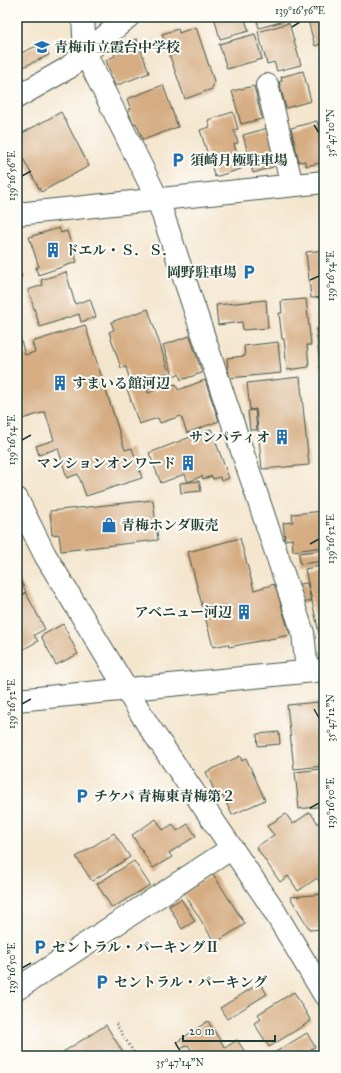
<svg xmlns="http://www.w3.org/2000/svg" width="341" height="1073" font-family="'IM FELL Great Primer','Noto Serif JP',serif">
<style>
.building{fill:#d6ad83}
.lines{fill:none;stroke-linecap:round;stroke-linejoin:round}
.minor-casing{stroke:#3f564b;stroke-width:24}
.path{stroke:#3f564b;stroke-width:2.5;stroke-dasharray:1 3;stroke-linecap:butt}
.minor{stroke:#fff;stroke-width:22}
.ticks{fill:none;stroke:#1f3d34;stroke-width:1.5}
.labels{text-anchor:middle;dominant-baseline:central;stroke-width:4;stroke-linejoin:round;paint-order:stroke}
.poi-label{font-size:14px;font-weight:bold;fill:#1f3d34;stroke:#fdfcf7;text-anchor:start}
.neatline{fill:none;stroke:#1f3d34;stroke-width:1.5}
.ticks-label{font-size:10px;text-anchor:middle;fill:#1f3d34}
</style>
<rect width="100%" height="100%" fill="#fdfcf7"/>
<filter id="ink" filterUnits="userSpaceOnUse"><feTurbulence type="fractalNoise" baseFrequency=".025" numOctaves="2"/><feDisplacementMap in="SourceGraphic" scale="8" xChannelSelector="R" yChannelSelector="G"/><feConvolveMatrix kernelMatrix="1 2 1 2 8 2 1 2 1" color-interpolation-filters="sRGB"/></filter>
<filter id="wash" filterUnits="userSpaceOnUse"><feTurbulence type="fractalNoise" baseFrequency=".012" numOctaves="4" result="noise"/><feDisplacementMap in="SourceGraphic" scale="16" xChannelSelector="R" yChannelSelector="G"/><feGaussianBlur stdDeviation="0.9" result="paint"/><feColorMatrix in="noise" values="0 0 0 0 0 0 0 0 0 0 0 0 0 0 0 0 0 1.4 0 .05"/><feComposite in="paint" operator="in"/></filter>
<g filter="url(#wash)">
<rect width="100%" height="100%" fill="#f4e5cd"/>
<g id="blocks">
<path class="building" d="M 214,17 L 244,17 L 249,31 L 220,39 Z
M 256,17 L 283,17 L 284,21 L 259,28 Z
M 307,17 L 324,17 L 324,43 L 315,46 Z
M 289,23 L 301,65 L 277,71 L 274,62 L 267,64 L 258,32 Z
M 196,27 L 214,81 L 212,89 L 185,99 L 162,34 L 178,29 L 179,33 Z
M 255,34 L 262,59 L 227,69 L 219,44 Z
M 137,39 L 149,73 L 115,86 L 106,60 L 115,56 L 112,48 Z
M 43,43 L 49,55 L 21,68 L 17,61 L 17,55 Z
M 303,71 L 311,101 L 286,108 L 279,82 L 282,81 L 281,77 Z
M 163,85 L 178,127 L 143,140 L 136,123 L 133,124 L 128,110 L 131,109 L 127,99 Z
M 254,86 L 262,119 L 241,124 L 232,91 Z
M 61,112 L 89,166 L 41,192 L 17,147 L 17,136 Z
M 233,112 L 238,129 L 234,130 L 238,143 L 234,144 L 241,169 L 215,177 L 200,130 L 210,127 L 208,120 Z
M 317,121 L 324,147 L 324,162 L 306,166 L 305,161 L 299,162 L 291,128 Z
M 268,128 L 277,162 L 273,167 L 253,173 L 243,135 Z
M 59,228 L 61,233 L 67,231 L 77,262 L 38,275 L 36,267 L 39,267 L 29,237 Z
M 324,250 L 324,297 L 311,298 L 306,252 Z
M 17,262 L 22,277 L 17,278 Z
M 66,272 L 75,304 L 90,299 L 96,317 L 81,322 L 79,314 L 40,327 L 28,290 L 43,285 L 41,280 Z
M 306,299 L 311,345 L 307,345 L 309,367 L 287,370 L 284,339 L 282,339 L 279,313 L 282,313 L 281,301 Z
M 266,300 L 268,328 L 243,330 L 242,322 L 218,325 L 216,305 Z
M 148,309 L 169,372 L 131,384 L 126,367 L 121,368 L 109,332 L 114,330 L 111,322 Z
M 85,325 L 125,450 L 132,448 L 142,478 L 86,496 L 78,474 L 67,478 L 58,448 L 39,455 L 36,446 L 54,440 L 45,412 L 19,420 L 17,414 L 17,338 L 20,337 L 25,355 L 35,352 L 32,342 Z
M 316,329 L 324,329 L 324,367 L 320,368 Z
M 190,336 L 202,373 L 181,380 L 179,374 L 173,376 L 163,345 Z
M 278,342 L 281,373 L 229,378 L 227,358 L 245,356 L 244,346 Z
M 300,377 L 309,465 L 262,469 L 256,409 L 250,410 L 247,383 Z
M 205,380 L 219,421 L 187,433 L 181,416 L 160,423 L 158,418 L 139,424 L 127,389 L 145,383 L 148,393 L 176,384 L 178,390 Z
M 255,410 L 257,430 L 250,430 L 248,411 Z
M 211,429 L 229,478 L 221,481 L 220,477 L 213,479 L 212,476 L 203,479 L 202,476 L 188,482 L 185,474 L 161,483 L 149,453 Z
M 199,481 L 201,491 L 181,493 L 180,483 Z
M 153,500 L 158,540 L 61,551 L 59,534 L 52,535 L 50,511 Z
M 324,511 L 324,547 L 293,551 L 292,539 L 285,540 L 283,523 L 293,522 L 292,514 Z
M 240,538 L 254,590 L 275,584 L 290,635 L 229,647 L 228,644 L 213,647 L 188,552 Z
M 324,550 L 324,561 L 300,564 L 299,553 Z
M 324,565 L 324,632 L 319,633 L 305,569 Z
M 17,573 L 26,592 L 17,596 Z
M 307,583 L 311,601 L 303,603 L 299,584 Z
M 26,593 L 45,629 L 34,635 L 38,641 L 17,653 L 17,598 Z
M 63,624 L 78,654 L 56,665 L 41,636 Z
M 318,702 L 318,708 L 324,707 L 324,727 L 320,727 L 322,743 L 324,743 L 324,766 L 294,769 L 287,705 Z
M 279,732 L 280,744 L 258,746 L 257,734 Z
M 240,756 L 242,761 L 246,758 L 265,800 L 232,815 L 223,796 L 218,799 L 206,772 Z
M 322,769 L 324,806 L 299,809 L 295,772 Z
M 310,812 L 324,832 L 324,889 L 317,878 L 298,891 L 288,876 L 280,882 L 256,847 L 274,835 L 267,826 L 286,814 L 293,824 Z
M 156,819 L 163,830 L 173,824 L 177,831 L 188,824 L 196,836 L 169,853 L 172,857 L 153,868 L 132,835 Z
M 114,833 L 130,857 L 92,881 L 76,857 Z
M 134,861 L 150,885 L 112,908 L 97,884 Z
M 213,874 L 245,924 L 215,943 L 184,893 Z
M 324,894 L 324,929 L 310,930 L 290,897 Z
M 181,899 L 195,921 L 182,929 L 169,906 Z
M 324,944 L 324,967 L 323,967 L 321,945 Z
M 260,983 L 267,994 L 227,1019 L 220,1008 Z
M 294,992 L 311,1021 L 269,1047 L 254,1023 L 261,1019 L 258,1014 Z
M 208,1021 L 225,1048 L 237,1040 L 248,1056 L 195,1056 L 188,1045 L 181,1049 L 177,1042 Z
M 106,1025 L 125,1056 L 66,1056 L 63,1052 Z
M 307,1033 L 315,1047 L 311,1049 L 316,1056 L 269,1056 Z
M 17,1046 L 24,1056 L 17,1056 Z"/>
</g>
</g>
<g filter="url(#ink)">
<use href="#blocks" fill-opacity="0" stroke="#3f564b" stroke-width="1"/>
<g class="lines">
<g class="minor-casing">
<path id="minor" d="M 83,17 L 85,53 L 158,200 L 303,633 L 307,671
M 267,85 L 292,185
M 17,97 L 68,68 L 128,17
M 17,214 L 324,182
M 17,499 L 45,555 L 148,725 L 270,904 L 324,994
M 17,700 L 324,670
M 17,989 L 232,848"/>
</g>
<path class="path" d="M 116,1024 L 136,1056"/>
<use href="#minor" class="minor"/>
</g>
</g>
<path class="ticks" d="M 292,27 L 300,22M 314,125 L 319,133M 22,176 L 31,171M 310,280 L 319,276M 22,440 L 31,435M 310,544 L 319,539M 22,704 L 31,699M 314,709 L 319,718M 310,808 L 319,803M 22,968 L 31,963M 175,1042 L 180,1051"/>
<defs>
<g id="school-bare" transform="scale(1.2)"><path d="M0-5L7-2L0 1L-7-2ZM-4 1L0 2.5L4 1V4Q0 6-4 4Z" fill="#1f6fb2" stroke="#fdfcf7" stroke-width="2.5" paint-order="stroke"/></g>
<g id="parking-bare" transform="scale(1.2)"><path d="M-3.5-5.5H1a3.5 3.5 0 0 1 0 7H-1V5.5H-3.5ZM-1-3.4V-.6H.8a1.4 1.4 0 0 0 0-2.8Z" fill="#1f6fb2" stroke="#fdfcf7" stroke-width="2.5" paint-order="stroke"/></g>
<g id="building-bare" transform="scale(1.2)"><path d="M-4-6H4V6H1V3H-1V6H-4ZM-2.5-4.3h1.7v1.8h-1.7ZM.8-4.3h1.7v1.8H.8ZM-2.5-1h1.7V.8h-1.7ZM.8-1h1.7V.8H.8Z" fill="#1f6fb2" stroke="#fdfcf7" stroke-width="2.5" paint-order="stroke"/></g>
<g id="shop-bare" transform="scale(1.2)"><path d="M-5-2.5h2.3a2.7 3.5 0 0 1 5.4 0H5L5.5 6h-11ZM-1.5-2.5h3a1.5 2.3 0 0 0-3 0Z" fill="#1f6fb2" stroke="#fdfcf7" stroke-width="2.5" paint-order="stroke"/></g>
</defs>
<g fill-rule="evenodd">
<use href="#school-bare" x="42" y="47"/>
<use href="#parking-bare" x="178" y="160"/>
<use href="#building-bare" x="53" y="250"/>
<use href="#parking-bare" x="249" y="272"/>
<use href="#building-bare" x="60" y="383"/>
<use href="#building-bare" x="282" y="437"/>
<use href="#building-bare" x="188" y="463"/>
<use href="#shop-bare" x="109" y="525"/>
<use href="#building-bare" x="244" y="612"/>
<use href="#parking-bare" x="82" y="796"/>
<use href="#parking-bare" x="40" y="947"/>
<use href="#parking-bare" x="102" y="982"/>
</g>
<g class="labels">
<g class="poi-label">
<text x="54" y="47">青梅市立霞台中学校</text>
<text x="190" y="160">須崎月極駐車場</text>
<text x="65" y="250">ドエル・Ｓ．Ｓ．</text>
<text x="237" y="272" text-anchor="end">岡野駐車場</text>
<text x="72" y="383">すまいる館河辺</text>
<text x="270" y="437" text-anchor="end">サンパティオ</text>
<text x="176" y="463" text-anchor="end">マンションオンワード</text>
<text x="121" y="525">青梅ホンダ販売</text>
<text x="232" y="612" text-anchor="end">アベニュー河辺</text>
<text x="94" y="796">チケパ 青梅東青梅第２</text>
<text x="52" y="947">セントラル・パーキングⅡ</text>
<text x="114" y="982">セントラル・パーキング</text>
</g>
</g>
<rect width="341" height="1073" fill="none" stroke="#fdfcf7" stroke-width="44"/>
<path d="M183 1035v6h92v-6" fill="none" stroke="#1f3d34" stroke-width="2"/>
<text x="189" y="1035" font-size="12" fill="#1f3d34" stroke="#fdfcf7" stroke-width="3" paint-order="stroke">20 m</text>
<rect x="22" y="22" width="297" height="1029" class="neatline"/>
<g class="ticks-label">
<text x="300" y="14">139°16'56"E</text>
<text transform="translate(330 133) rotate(-90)" y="4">35°47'10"N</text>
<text transform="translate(11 176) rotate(-90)" y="4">139°16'56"E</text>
<text transform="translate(330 276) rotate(-90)" y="4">139°16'54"E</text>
<text transform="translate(11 440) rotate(-90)" y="4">139°16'54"E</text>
<text transform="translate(330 539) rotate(-90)" y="4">139°16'52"E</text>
<text transform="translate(11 704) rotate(-90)" y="4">139°16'52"E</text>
<text transform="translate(330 718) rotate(-90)" y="4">35°47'12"N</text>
<text transform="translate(330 803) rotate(-90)" y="4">139°16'50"E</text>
<text transform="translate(11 968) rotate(-90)" y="4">139°16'50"E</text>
<text x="180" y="1066">35°47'14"N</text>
</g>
</svg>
